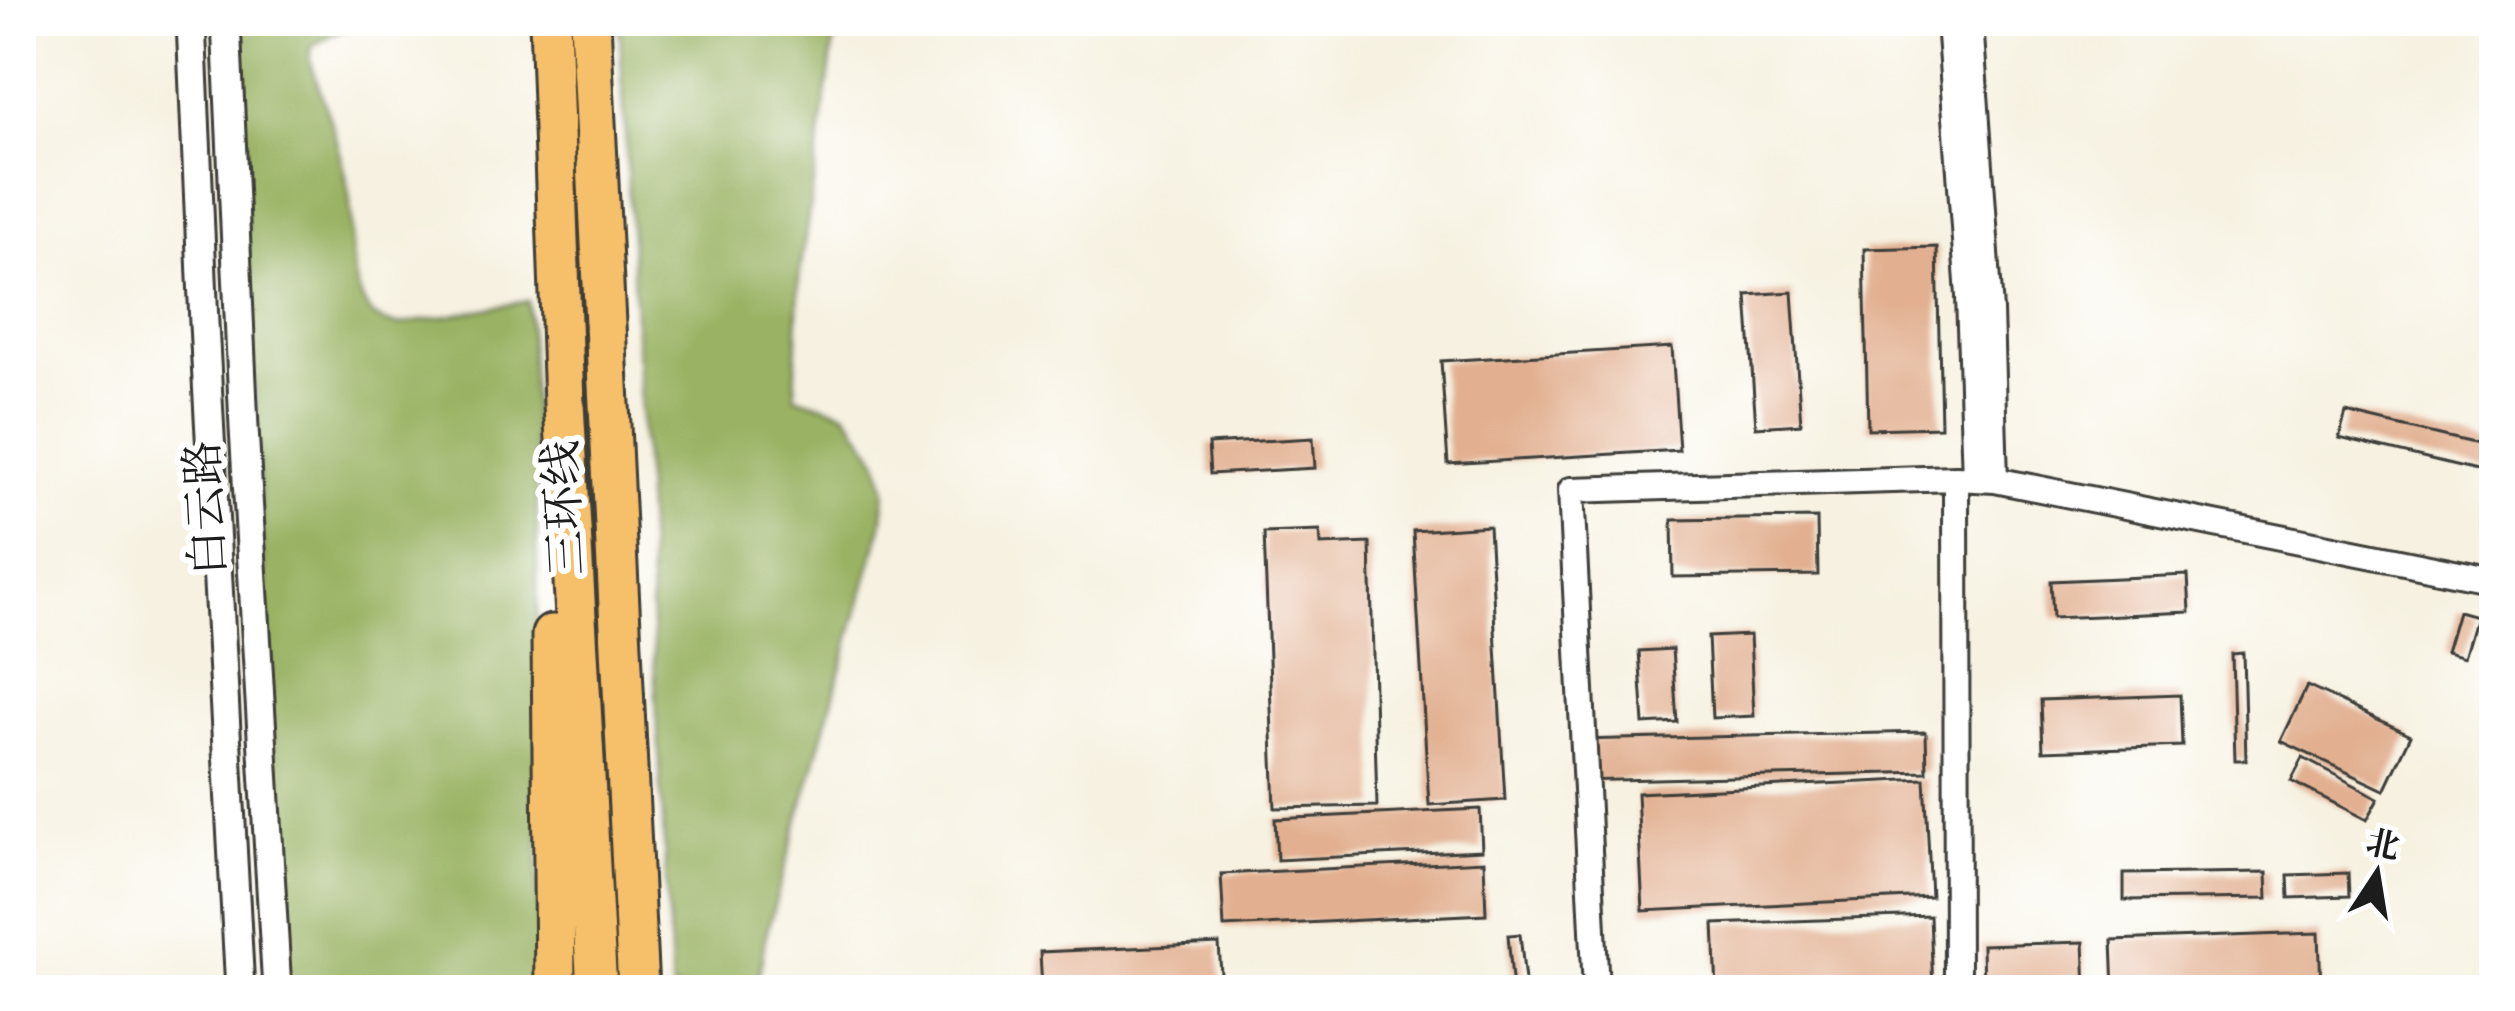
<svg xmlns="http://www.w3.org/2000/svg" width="2515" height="1011" font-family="Cardo,'Noto Serif SC',serif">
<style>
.forest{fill:#9ab264;stroke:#5b6740;stroke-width:3}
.building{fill:#e2b091}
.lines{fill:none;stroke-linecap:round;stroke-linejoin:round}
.minor-casing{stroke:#3d3c39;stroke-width:30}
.tertiary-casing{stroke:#3d3c39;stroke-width:33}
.trunk-casing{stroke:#3d3c39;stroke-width:45}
.minor{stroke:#fff;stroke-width:24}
.tertiary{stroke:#fff;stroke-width:27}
.trunk{stroke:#f6c06b;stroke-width:39}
.labels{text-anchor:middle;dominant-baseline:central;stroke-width:12;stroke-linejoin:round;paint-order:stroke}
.street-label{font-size:45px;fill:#1c1c1c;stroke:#fff}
</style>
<rect width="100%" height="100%" fill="#fff"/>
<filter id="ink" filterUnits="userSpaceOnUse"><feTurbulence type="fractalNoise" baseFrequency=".00833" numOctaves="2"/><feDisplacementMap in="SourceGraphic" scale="24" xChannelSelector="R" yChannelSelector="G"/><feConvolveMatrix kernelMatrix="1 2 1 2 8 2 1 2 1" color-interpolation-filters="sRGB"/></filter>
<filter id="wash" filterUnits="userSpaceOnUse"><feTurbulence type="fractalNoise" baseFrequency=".004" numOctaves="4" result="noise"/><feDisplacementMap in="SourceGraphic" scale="48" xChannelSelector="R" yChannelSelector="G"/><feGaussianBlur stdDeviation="2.7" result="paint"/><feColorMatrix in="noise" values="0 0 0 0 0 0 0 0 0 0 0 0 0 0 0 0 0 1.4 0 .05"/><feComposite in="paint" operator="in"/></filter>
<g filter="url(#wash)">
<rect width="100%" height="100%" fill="#f6f1e0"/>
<path class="forest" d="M 235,21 L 357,21 L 312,46 L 310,59 C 322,100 341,145 348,187 C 355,225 345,274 367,308 C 374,320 385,323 399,325 L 528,301 L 537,500 L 539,990 L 287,990 Z
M 619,21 L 841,21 L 834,41 L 799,279 L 795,396 L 846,412 L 879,460 L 886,491 L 882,525 L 765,938 L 757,990 L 672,990 Z"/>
<g id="blocks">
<path class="building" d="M 1937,247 L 1941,427 L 1868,429 L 1864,249 Z
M 1792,292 L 1801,424 L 1756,427 L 1747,295 Z
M 1672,347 L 1679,450 L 1448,464 L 1441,361 Z
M 2346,413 L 2494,448 L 2493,475 L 2339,438 Z
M 1313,438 L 1315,468 L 1210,474 L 1208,444 Z
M 1817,518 L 1818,575 L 1673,577 L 1672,520 Z
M 1489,526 L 1505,800 L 1429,805 L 1413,531 Z
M 1320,531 L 1321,545 L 1370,543 L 1377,806 L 1275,808 L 1264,533 Z
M 2188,575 L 2190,612 L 2053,618 L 2051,581 Z
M 2458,611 L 2476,616 L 2464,657 L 2446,652 Z
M 1750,635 L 1754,716 L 1712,718 L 1708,637 Z
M 1672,649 L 1677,722 L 1644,724 L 1639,651 Z
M 2243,653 L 2246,760 L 2235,760 L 2232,654 Z
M 2307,686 L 2411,735 L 2385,790 L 2281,741 Z
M 2180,695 L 2182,746 L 2043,751 L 2041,700 Z
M 1926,732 L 1927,772 L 1578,781 L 1577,740 Z
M 2303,758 L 2379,798 L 2367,820 L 2291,781 Z
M 1925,779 L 1931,897 L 1643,911 L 1637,793 Z
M 1480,809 L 1482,850 L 1277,860 L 1275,819 Z
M 1484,861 L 1486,914 L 1224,927 L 1221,874 Z
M 2267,872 L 2268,898 L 2124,900 L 2124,874 Z
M 2348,873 L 2349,896 L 2289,898 L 2288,875 Z
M 1930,916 L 1933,990 L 1717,990 L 1714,924 Z
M 2319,933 L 2321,990 L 2114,990 L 2112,940 Z
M 1520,934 L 1526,990 L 1513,990 L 1508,935 Z
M 2084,942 L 2086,990 L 1983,990 L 1982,945 Z
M 1219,944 L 1222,990 L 1042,990 L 1040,952 Z"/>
</g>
</g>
<g filter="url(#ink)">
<use href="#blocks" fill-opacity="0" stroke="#3d3c39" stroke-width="3"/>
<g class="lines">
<g class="minor-casing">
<path id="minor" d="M 1949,21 L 1969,296 L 1975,479
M 1970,21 L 1990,311 L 1995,480
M 1956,478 L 1957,990
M 1596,990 L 1571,490 L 1956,478 L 1995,480 L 2494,580"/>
</g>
<g class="tertiary-casing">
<path id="tertiary" d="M 191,21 L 204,324 L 240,990
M 226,21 L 244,428 L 277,990"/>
</g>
<g class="trunk-casing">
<path id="trunk" d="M 550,21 L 564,404 L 597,990
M 590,21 L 638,990
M 552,635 L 555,990"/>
</g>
<use href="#minor" class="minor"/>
<use href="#tertiary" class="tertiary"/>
<use href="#trunk" class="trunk"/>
</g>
</g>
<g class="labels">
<g class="street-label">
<text transform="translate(206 508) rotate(-93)">白云路</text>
<text transform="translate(564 508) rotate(-93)">三环线</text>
</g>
</g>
<rect width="2515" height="1011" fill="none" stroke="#fff" stroke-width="72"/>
<g transform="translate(2377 873) rotate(12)" stroke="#ffffff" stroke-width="9" paint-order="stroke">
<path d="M0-9L21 45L0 30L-21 45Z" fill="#1c1c1c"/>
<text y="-18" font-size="33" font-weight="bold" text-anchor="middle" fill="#1c1c1c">北</text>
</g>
</svg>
